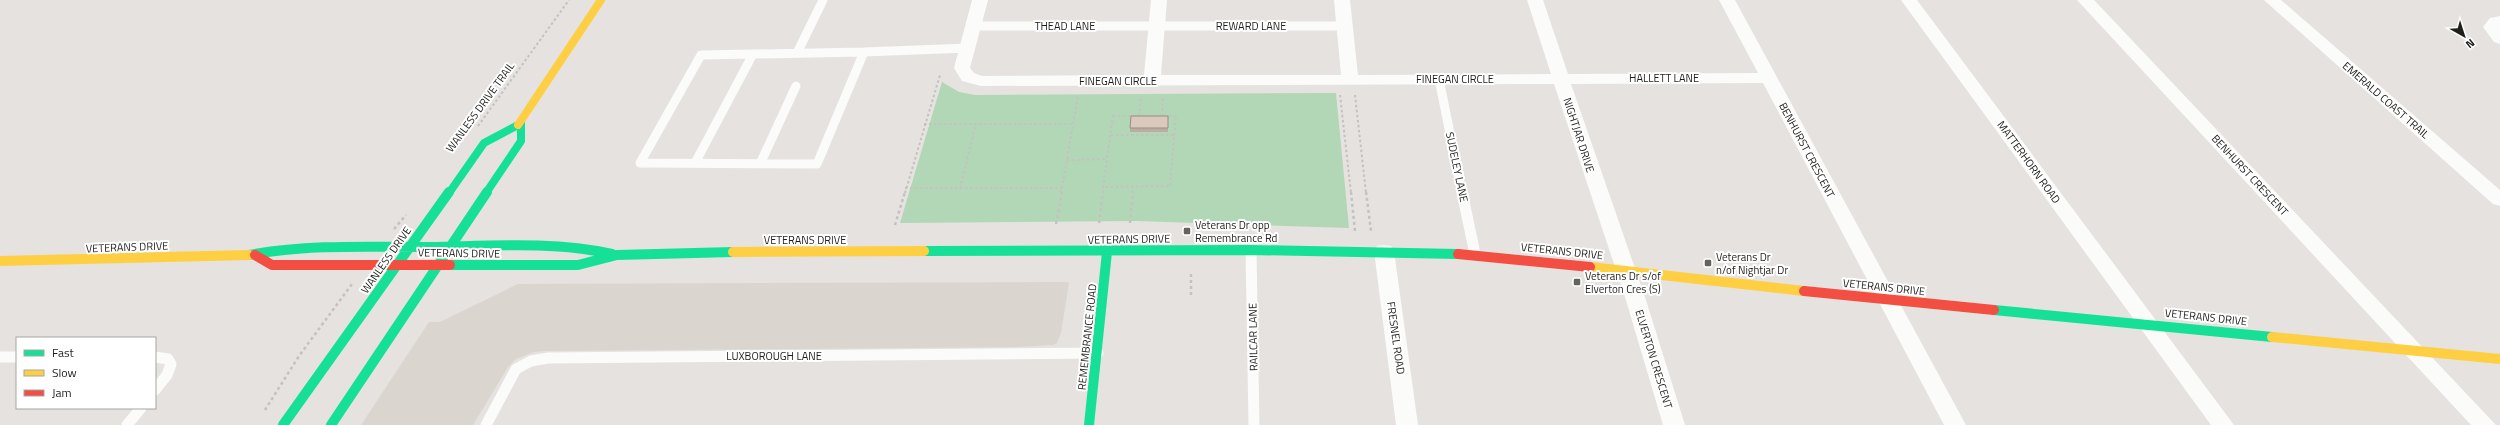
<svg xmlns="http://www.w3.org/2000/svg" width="2500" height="425" font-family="'Titillium Web',sans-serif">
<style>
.built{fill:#dad5ce}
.green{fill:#b1d7b7}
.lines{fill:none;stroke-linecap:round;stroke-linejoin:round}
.path-far1{stroke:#c3c2c0;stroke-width:2;stroke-dasharray:2.5 2.5;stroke-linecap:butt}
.path{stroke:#c3c2c0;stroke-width:2.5;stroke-dasharray:3 3;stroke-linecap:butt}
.lane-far1{stroke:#fbfbfa;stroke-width:9}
.lane{stroke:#fbfbfa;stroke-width:11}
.street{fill:#fbfbfa;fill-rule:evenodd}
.fast-far1{stroke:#16e098;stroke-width:8}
.fast{stroke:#16e098;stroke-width:10}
.slow-far1{stroke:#ffcf43;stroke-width:8}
.slow{stroke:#ffcf43;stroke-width:10}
.jam{stroke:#f24e42;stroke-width:10}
.wall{fill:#bcada3}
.building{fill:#dbc9be;stroke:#998d85}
.poi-dot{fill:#646360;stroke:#fff;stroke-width:1.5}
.labels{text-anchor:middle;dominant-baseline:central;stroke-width:4;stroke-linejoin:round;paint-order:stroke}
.street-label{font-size:11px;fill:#1f1e1b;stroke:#fff}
.poi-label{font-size:11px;fill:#1f1e1b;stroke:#fff;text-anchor:start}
</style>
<rect width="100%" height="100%" fill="#e5e2df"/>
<path class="built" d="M 1067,282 L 1069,283 L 1061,333 L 1057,343 L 1053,345 L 1017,347 L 544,351 L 534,352 L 516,359 L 508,367 L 473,425 L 361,425 L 429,322 L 440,322 L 518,284 Z"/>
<path class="green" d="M 942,82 L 959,92 L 975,95 L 1336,93 L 1349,228 L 1136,221 L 900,223 Z"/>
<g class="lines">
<path class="path-far1" d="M 1340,95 L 1351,193
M 1355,95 L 1366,193
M 1113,116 L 1176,116 L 1170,186 L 1103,187 Z
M 1139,116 L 1141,96
M 1162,116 L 1163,96
M 924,124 L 1073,124
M 478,126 L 569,0
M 1111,135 L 1174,135
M 1067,160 L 1107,159
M 905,188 L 1062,188
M 960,188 L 976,124
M 905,193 L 940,75
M 1061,193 L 1078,96
M 1103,193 L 1103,187
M 1132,193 L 1133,186"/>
<path class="path" d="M 1351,192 L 1355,231
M 1366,192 L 1371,231
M 1099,223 L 1103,192
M 1130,223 L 1133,192
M 1056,224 L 1062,192
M 895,225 L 905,192
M 394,229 L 406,215
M 1191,274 L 1191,298
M 265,410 L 299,356 L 352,284"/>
<path class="lane-far1" d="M 974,26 L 1345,26
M 864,52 L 817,164 L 640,163 L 701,55 Z
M 864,52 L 968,48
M 797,53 L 823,0
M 1439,79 L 1462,193
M 695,163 L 753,54
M 760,164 L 796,86"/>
<path class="lane" d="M 1462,192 L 1475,254
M 1251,250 L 1254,425
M 0,357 L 17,357
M 155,357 L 168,359 L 171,364 L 167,375 L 155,390
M 127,425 L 141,408
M 486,425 L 516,369 L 531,361 L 548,358 L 1098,353"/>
<path class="street" d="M 972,0 L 988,0 L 970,68 L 974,73 L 982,76 L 1144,75 L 1151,0 L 1167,0 L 1161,75 L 1341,75 L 1334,0 L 1350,0 L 1358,75 L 1551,74 L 1527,0 L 1543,0 L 1568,74 L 1758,73 L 1719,0 L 1735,0 L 1966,425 L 1944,425 L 1763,83 L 1571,84 L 1645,297 L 1685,425 L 1663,425 L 1625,297 L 1554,84 L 981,86 L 962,81 L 954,68 Z
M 1901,0 L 1917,0 L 2234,425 L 2211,425 Z
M 2077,0 L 2094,0 L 2496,425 L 2471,425 Z
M 2264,0 L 2281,0 L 2500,190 L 2500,206 L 2493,204 Z
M 2500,16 L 2500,44 L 2494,42 L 2483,27 L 2490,18 Z
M 1384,245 L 1391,246 L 1394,251 L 1418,425 L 1396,425 L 1374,251 L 1377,246 Z"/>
<path class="fast-far1" d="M 449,193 L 484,143 L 518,125
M 486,193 L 521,141 L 521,123"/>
<path class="fast" d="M 924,251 L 1251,250 L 1458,254
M 249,255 C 309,244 370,247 431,247 C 490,246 554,241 612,254
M 450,265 L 578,265 L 617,255 L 733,252
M 1994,310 L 2272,337
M 283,425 L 449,192
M 331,425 L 487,192
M 1089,425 L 1107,252"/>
<path class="slow-far1" d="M 518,125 L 601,0"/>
<path class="slow" d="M 733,252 L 924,251
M 0,261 L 249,255
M 1590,267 L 1804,291
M 2272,337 L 2500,359"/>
<path class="jam" d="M 1458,254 L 1590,267
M 255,255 L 272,265 L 450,265
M 1804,291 L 1994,310"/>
</g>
<path class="wall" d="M 1168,116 L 1168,132 L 1130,132 L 1130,128 Z"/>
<path class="building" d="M 1131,116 L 1168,116 L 1168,128 L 1130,128 Z"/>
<g class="poi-dot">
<rect x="1183" y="227" width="8" height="8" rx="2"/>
<rect x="1704" y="259" width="8" height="8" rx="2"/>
<rect x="1573" y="278" width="8" height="8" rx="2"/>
</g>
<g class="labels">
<g class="street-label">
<text x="1065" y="26">THEAD LANE</text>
<text x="1251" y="26">REWARD LANE</text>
<text x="1664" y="78">HALLETT LANE</text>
<text x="1455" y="79">FINEGAN CIRCLE</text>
<text x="1118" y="81">FINEGAN CIRCLE</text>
<text transform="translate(2386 100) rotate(41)">EMERALD COAST TRAIL</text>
<text transform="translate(480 107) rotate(-54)">WANLESS DRIVE TRAIL</text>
<text transform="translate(1579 135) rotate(72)">NIGHTJAR DRIVE</text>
<text transform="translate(1807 150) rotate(62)">BENHURST CRESCENT</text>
<text transform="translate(2029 162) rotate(54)">MATTERHORN ROAD</text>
<text transform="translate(1457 167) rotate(78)">SUDELEY LANE</text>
<text transform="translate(2250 175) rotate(47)">BENHURST CRESCENT</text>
<text transform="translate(1129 239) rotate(-1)">VETERANS DRIVE</text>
<text x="805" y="240">VETERANS DRIVE</text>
<text transform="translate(127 247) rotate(-2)">VETERANS DRIVE</text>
<text transform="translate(1562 251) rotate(6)">VETERANS DRIVE</text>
<text transform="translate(459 253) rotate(1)">VETERANS DRIVE</text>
<text transform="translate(386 260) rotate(-55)">WANLESS DRIVE</text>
<text transform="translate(1884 287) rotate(6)">VETERANS DRIVE</text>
<text transform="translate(2206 317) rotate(6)">VETERANS DRIVE</text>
<text transform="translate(1087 337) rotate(-84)">REMEMBRANCE ROAD</text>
<text transform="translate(1253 337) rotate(-91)">RAILCAR LANE</text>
<text transform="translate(1396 338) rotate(82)">FRESNEL ROAD</text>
<text x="774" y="356">LUXBOROUGH LANE</text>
<text transform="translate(1654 359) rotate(73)">ELVERTON CRESCENT</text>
</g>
<g class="poi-label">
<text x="1195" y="225">Veterans Dr opp<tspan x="1195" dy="13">Remembrance Rd</tspan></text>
<text x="1716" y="257">Veterans Dr<tspan x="1716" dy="13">n/of Nightjar Dr</tspan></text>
<text x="1585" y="276">Veterans Dr s/of<tspan x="1585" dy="13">Elverton Cres (S)</tspan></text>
</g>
</g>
<rect x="16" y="337" width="140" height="72" fill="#ffffff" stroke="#a5a5a4"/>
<rect x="24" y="350" width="20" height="6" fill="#16e098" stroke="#a5a5a4"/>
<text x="52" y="357" font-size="12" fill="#1f1e1b">Fast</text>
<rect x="24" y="370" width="20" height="6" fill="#ffcf43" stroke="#a5a5a4"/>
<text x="52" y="377" font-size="12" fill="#1f1e1b">Slow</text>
<rect x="24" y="390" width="20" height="6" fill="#f24e42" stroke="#a5a5a4"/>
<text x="52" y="397" font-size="12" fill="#1f1e1b">Jam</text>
<g transform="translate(2464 36) rotate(141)" stroke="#ffffff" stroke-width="3" paint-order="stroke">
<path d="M0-3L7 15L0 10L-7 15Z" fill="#1f1e1b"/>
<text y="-6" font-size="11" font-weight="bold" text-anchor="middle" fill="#1f1e1b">N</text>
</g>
</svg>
